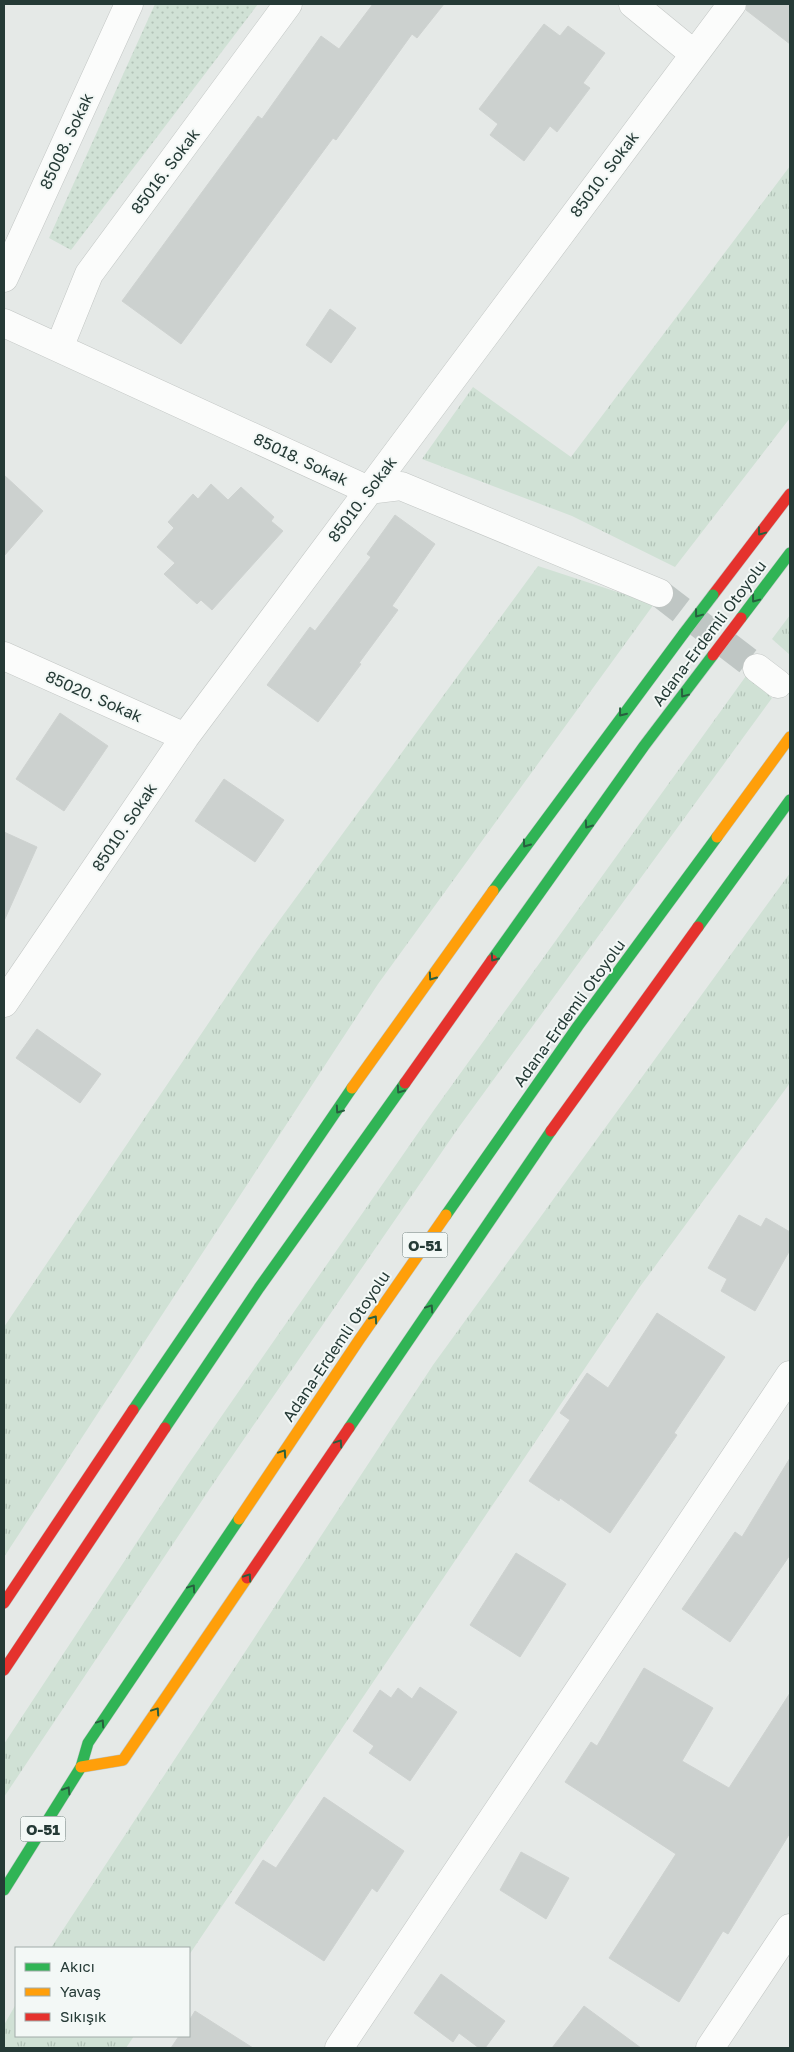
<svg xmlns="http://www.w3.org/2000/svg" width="794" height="2052" font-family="'Golos Text',sans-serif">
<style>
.grass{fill:url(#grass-tufts)}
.park{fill:url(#park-dots)}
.building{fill:#ccd1cf;stroke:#ced2d0}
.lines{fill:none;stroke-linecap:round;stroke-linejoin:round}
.street-tunnel{stroke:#bfc6c4;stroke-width:28;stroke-dasharray:28 14;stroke-linecap:butt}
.street-casing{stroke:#c2c6c4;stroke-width:29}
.fast-casing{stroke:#bdc4c3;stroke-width:12}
.slow-casing{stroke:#bdc4c3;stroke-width:12}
.jam-casing{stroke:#bdc4c3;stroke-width:12}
.street{stroke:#fbfcfb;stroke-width:28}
.fast{stroke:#30b455;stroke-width:11}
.slow{stroke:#ff9f0a;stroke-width:11}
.jam{stroke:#e5322d;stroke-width:11}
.fast-bridge-casing{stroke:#bdc4c3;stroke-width:12;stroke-linecap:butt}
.jam-bridge-casing{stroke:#bdc4c3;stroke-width:12;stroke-linecap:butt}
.fast-bridge{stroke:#30b455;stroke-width:11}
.jam-bridge{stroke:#e5322d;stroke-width:11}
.oneway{stroke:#285f3f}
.labels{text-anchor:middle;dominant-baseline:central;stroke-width:4;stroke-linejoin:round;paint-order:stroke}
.shield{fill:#f3f8f6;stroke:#637370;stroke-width:1}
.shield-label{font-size:15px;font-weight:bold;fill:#253a36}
.street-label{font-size:16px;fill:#253a36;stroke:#f3f8f6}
</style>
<defs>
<pattern id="grass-tufts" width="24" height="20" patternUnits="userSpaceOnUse" patternTransform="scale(1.25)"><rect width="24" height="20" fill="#d0e1d5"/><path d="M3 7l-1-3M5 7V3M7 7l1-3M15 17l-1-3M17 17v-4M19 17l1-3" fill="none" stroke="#b2c2b7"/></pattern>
<pattern id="park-dots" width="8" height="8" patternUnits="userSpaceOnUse" patternTransform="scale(1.25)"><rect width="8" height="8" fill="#d0e1d5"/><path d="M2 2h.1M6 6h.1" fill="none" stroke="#b2c2b7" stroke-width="1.8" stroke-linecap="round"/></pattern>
</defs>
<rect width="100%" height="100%" fill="#e5e9e7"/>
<path class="grass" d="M 790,166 L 790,418 L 675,567 L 572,516 L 422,459 L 473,387 L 571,457 Z
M 538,566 L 654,604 L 378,984 L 4,1557 L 4,1327 L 257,951 Z
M 790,615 L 790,655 L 772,639 Z
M 746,676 L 772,698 L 459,1127 L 215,1481 L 4,1797 L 4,1744 L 187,1466 L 434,1110 Z
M 790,873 L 790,1083 L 639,1288 L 189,1955 L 189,1948 L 51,1948 L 433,1365 Z
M 16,2004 L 16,2036 L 134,2036 L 126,2048 L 4,2048 L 4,2025 Z"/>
<path class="park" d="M 155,4 L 258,4 L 71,250 L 49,238 Z"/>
<path class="building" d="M 373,4 L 444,4 L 417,38 L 412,34 L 336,140 L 333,138 L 181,344 L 122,301 L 258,116 L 262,119 L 321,36 L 339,49 Z
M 747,4 L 790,4 L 790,44 L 746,10 Z
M 544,24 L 560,36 L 568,26 L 605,53 L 583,83 L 590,88 L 557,132 L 550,126 L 524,161 L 490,135 L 498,124 L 479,109 Z
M 330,309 L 356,328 L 331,363 L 306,345 Z
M 4,475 L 43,511 L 4,556 Z
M 211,484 L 228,500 L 241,487 L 274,517 L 271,521 L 283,531 L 212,610 L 201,600 L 197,604 L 164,574 L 175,563 L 157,547 L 174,528 L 168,522 L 193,494 L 198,499 Z
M 395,515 L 435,544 L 392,606 L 398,610 L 359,663 L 361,664 L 318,722 L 267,685 L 310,627 L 315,631 L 371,557 L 367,554 Z
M 60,713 L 108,746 L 64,811 L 16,779 Z
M 224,779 L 284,820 L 255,862 L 195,821 Z
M 4,832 L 37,847 L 4,921 Z
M 37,1029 L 101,1074 L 80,1103 L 16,1058 Z
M 739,1215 L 761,1227 L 766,1218 L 790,1232 L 790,1250 L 755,1311 L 721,1291 L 727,1279 L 708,1268 Z
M 657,1313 L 725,1357 L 674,1433 L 677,1435 L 610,1533 L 560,1498 L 559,1501 L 529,1481 L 570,1420 L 560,1413 L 587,1373 L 608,1388 Z
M 790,1458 L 790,1555 L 730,1642 L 682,1609 L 735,1532 L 742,1537 Z
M 516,1553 L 566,1584 L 520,1657 L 470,1625 Z
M 644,1668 L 713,1708 L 682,1761 L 729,1788 L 790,1693 L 790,1833 L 728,1934 L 723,1931 L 679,2002 L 609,1958 L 676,1854 L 565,1782 L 591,1742 L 597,1746 Z
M 420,1687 L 457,1712 L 410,1781 L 369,1753 L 374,1746 L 353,1731 L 380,1690 L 391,1698 L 398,1688 L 412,1699 Z
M 324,1797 L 404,1851 L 377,1892 L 372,1888 L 324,1961 L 235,1903 L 263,1860 L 276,1868 Z
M 521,1852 L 569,1878 L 546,1919 L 500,1890 Z
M 441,1974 L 505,2021 L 485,2048 L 479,2048 L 459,2033 L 453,2042 L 414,2013 Z
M 584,2006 L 641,2048 L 552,2048 Z
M 195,2011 L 253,2048 L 171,2048 L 179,2036 L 189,2036 L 189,2021 Z"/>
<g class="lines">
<path class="street-tunnel" d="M 659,593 L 757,668"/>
<g class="street-casing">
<path id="street" d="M 633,4 L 694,54
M 4,278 L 129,4
M 4,323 L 368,490 L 401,486 L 659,593
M 59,348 L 89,274 L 288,4
M 4,656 L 185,737
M 757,668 L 778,684
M 4,1003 L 185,737 L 732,4
M 339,2048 L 790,1375
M 710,2048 L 790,1928"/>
</g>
<g class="fast-casing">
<path id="fast" d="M 741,618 L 790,553
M 493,891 L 684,633
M 698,927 L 790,800
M 492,960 L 644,746 L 713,655
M 446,1215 L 578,1026 L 717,837
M 133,1410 L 352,1088
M 165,1428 L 259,1288 L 405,1083
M 349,1428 L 551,1131
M 4,1890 L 81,1767 L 88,1743 L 239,1519"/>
</g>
<g class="slow-casing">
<path id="slow" d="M 717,837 L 790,737
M 352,1088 L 493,891
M 239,1519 L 359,1340 L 446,1215
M 81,1767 L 123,1760 L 247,1578"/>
</g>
<g class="jam-casing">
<path id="jam" d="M 713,595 L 790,494
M 405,1083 L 492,960
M 551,1131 L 698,927
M 247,1578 L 349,1428
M 4,1603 L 133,1410
M 4,1670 L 165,1428"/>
</g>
<use href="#street" class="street"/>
<use href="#fast" class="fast"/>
<use href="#slow" class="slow"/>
<use href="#jam" class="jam"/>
<g class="fast-bridge-casing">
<path id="fast-bridge" d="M 684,633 L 713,595"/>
</g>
<g class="jam-bridge-casing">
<path id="jam-bridge" d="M 713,655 L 741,618"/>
</g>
<use href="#fast-bridge" class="fast-bridge"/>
<use href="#jam-bridge" class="jam-bridge"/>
</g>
<defs><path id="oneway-chevron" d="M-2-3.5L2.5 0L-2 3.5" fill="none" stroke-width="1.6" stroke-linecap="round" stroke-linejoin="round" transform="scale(1.25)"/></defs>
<g class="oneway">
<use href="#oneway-chevron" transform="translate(761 532) rotate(127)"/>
<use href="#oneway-chevron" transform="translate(755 599) rotate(127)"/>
<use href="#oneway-chevron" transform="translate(698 614) rotate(127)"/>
<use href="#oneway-chevron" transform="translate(684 694) rotate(127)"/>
<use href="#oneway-chevron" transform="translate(622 713) rotate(128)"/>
<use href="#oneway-chevron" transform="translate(588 825) rotate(125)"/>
<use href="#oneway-chevron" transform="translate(526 844) rotate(126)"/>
<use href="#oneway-chevron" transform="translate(494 958) rotate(125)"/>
<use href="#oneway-chevron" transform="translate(432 977) rotate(125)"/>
<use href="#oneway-chevron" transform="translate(400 1090) rotate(125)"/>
<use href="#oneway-chevron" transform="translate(339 1110) rotate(125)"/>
<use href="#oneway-chevron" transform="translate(430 1308) rotate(-56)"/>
<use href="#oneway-chevron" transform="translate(374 1319) rotate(-55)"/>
<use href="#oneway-chevron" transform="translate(339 1443) rotate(-56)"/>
<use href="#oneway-chevron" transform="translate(283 1453) rotate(-56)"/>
<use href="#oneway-chevron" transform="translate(248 1577) rotate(-56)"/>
<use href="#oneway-chevron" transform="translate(192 1588) rotate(-56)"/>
<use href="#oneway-chevron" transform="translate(156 1711) rotate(-56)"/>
<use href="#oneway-chevron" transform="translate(101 1723) rotate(-56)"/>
<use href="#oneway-chevron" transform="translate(67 1790) rotate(-58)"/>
</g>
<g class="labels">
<g class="shield">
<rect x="402.5" y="1232.5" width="45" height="25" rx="4"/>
<rect x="20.5" y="1816.5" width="45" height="25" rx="4"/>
</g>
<g class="shield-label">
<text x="425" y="1245">O-51</text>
<text x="43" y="1829">O-51</text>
</g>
<g class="street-label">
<text transform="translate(66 141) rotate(-65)">85008. Sokak</text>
<text transform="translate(165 171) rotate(-53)">85016. Sokak</text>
<text transform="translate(604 174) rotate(-53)">85010. Sokak</text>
<text transform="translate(301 459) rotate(25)">85018. Sokak</text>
<text transform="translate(362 499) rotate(-53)">85010. Sokak</text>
<text transform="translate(709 633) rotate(-53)">Adana-Erdemli Otoyolu</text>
<text transform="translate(94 696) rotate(24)">85020. Sokak</text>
<text transform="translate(124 827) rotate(-56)">85010. Sokak</text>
<text transform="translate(569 1013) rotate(-54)">Adana-Erdemli Otoyolu</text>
<text transform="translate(336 1346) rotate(-56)">Adana-Erdemli Otoyolu</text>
</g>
</g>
<rect width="794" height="2052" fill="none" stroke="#253a36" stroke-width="10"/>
<rect x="15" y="1947" width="175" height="90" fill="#f3f8f6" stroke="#a1aca9"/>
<rect x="25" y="1963" width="25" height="8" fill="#30b455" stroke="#a1aca9"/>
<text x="60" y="1972" font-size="15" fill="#253a36">Akıcı</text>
<rect x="25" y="1988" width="25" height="8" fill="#ff9f0a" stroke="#a1aca9"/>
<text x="60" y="1997" font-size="15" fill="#253a36">Yavaş</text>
<rect x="25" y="2013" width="25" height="8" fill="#e5322d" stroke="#a1aca9"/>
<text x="60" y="2022" font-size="15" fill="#253a36">Sıkışık</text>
</svg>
